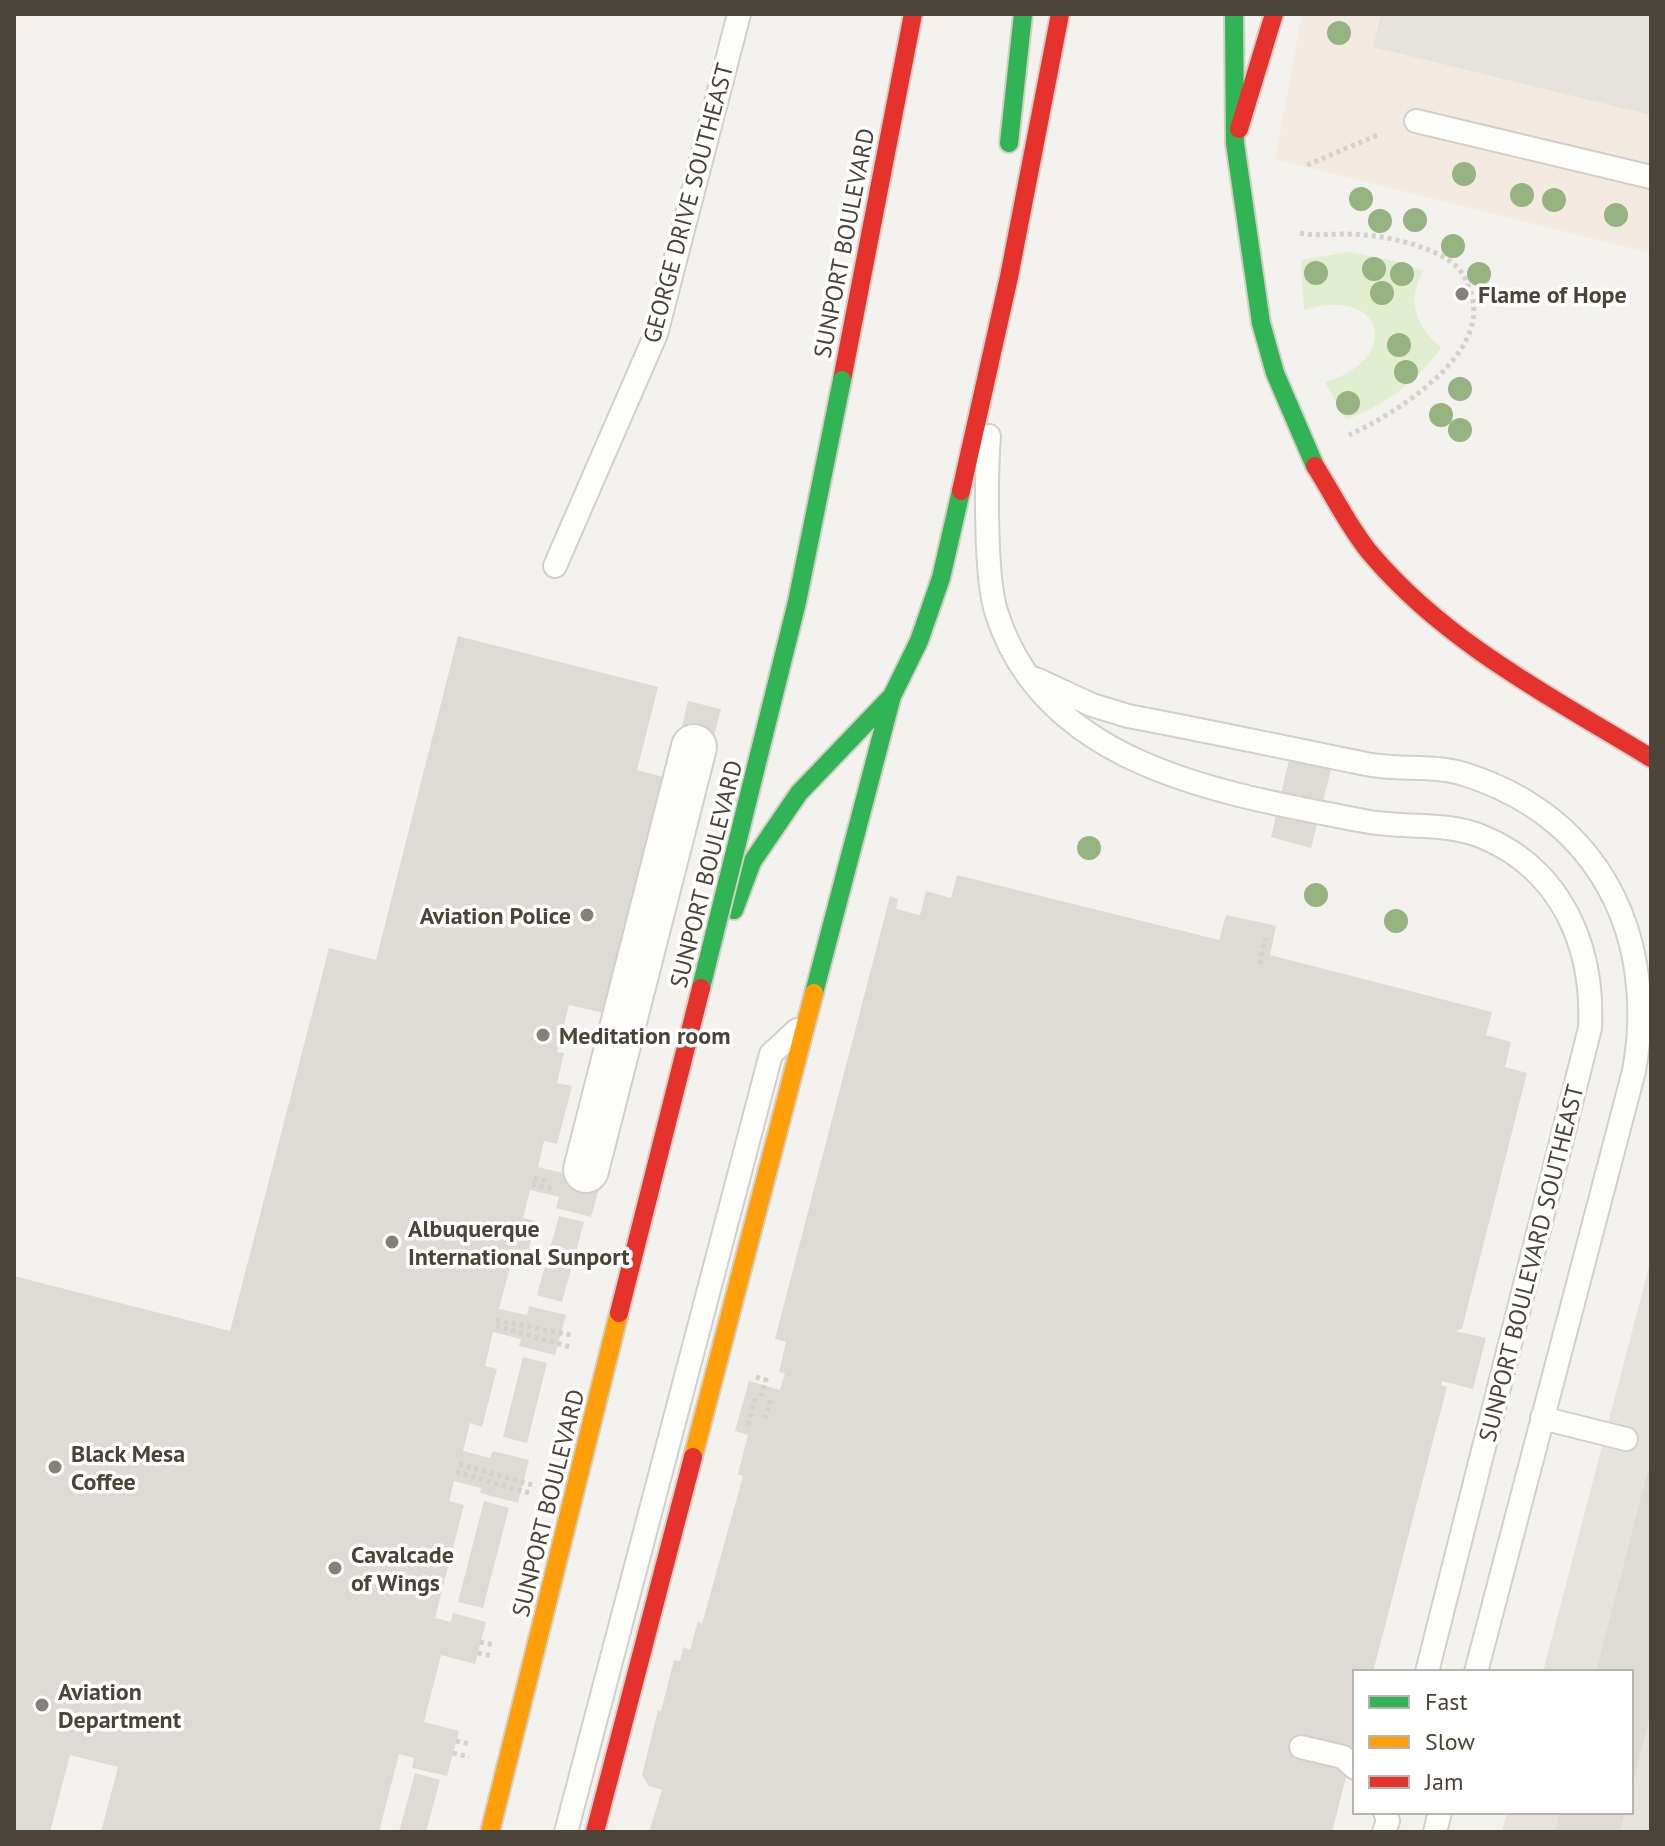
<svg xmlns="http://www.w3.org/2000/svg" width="1665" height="1846" font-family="'PT Sans',sans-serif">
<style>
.commercial{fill:#f3ebdf}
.green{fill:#e1eecf}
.parking{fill:#e6e3df}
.building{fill:#dedbd6}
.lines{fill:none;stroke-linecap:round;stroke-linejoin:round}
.lane-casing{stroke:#d2d0cb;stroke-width:26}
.street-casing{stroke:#d2d0cb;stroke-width:48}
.fast-casing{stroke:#d3cfc5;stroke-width:22}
.slow-casing{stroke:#d3cfc5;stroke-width:22}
.jam-casing{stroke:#d3cfc5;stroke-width:22}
.path{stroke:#d3d2cc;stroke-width:5;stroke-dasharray:4 4;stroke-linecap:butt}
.lane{stroke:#fdfdfc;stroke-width:22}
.street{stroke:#fdfdfc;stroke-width:44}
.fast{stroke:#30b455;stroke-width:18}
.slow{stroke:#ff9f0a;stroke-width:18}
.jam{stroke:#e5322d;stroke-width:18}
.fast-bridge-casing{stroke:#d3cfc5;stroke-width:22;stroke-linecap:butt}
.slow-bridge-casing{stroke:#d3cfc5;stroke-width:22;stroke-linecap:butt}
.jam-bridge-casing{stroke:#d3cfc5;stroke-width:22;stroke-linecap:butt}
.fast-bridge{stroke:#30b455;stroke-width:18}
.slow-bridge{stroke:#ff9f0a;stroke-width:18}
.jam-bridge{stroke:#e5322d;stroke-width:18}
.tree{fill:#96b382}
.poi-dot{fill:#868178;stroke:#fff;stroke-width:3}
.labels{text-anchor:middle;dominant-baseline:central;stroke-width:7;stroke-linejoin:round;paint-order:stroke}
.street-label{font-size:24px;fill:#4b4439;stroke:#fff}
.poi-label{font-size:24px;font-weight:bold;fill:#4b4439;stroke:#fff;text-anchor:start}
</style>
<rect width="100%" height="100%" fill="#f4f2ee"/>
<path class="commercial" d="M 1302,14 L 1651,14 L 1651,253 L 1275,159 Z"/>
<path class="green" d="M 1350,252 L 1399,262 L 1423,271 C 1406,302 1416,326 1441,348 C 1415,383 1386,404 1346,420 L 1325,382 C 1403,360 1385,284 1304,310 L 1301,260 Z"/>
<path class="parking" d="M 1381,14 L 1651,14 L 1651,115 L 1373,47 Z
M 1651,1259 L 1651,1832 L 1502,1832 L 1507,1812 L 1631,1812 L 1631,1672 L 1543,1672 Z"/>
<path class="building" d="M 458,636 L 658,687 L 637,770 L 663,777 L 603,1013 L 569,1005 L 557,1052 L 564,1053 L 557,1083 L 572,1086 L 557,1144 L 544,1141 L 538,1167 L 566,1174 L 603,1175 L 591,1217 L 556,1208 L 559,1197 L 530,1190 L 523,1218 L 536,1221 L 524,1267 L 511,1263 L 499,1309 L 527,1315 L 529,1306 L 566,1315 L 555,1355 L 519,1346 L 521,1339 L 493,1332 L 485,1366 L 497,1369 L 482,1427 L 470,1423 L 463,1451 L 490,1458 L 493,1451 L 529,1460 L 518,1503 L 480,1493 L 481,1488 L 454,1481 L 449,1501 L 464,1505 L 435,1618 L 451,1622 L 453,1613 L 486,1622 L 475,1664 L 441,1655 L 424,1722 L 459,1731 L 447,1776 L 412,1768 L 414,1758 L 399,1754 L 379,1832 L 101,1832 L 118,1767 L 70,1755 L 50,1832 L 14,1832 L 14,1276 L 230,1331 L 329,948 L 376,960 Z
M 688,701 L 721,709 L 710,751 L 678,743 Z
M 1292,747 L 1334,758 L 1311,848 L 1271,837 Z
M 957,875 L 1219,940 L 1226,915 L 1276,926 L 1270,955 L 1492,1012 L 1486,1035 L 1511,1042 L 1505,1067 L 1527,1073 L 1462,1329 L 1455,1331 L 1486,1338 L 1473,1389 L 1442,1381 L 1441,1385 L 1447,1387 L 1373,1672 L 1355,1672 L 1355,1742 L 1332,1832 L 649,1832 L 662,1790 L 649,1786 L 642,1775 L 658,1710 L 661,1711 L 674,1660 L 680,1661 L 683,1647 L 690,1650 L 698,1621 L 702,1624 L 743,1476 L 738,1474 L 748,1435 L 735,1431 L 749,1381 L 780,1390 L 785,1373 L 779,1372 L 786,1342 L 775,1339 L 890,896 L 898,899 L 896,909 L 920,915 L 926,891 L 951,898 Z
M 559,1216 L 584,1222 L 562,1302 L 537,1295 Z
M 523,1357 L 547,1363 L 527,1443 L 503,1437 Z
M 1648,1470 L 1651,1471 L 1651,1712 L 1632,1786 L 1631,1672 L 1596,1672 Z
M 484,1501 L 509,1508 L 483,1608 L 458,1602 Z
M 415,1773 L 440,1780 L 426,1832 L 399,1832 Z
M 1560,1812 L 1625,1812 L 1620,1832 L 1554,1832 Z"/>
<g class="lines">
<g class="lane-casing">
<path id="lane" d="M 1416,121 L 1651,177
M 989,436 C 986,475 985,576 996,611 C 1044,768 1226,794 1364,821 C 1403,829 1446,821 1483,837 C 1562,870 1594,947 1590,1028 L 1427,1672
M 555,566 L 656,334 L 739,14
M 1036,679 L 1092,705 L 1128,716 C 1208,731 1287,748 1366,764 C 1399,771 1435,764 1467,775 C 1601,818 1658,939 1634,1071 L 1476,1672
M 1542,1418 L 1626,1439
M 1301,1747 L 1343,1757 L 1355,1768
M 566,1832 L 771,1054 L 797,1030
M 1384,1832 L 1388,1821 L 1385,1812
M 1435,1832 L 1440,1812"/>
</g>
<g class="street-casing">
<path id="street" d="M 586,1170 L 694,747"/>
</g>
<g class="fast-casing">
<path id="fast" d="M 1234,14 L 1235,143 L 1261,323 L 1275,373 L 1315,466
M 1009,143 L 1023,14
M 734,910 L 752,862 L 799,793 L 890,698
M 814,993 L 892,696 L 919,641 L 941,578 L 961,491"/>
</g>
<g class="slow-casing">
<path id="slow" d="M 693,1457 L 814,993"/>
</g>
<g class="jam-casing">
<path id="jam" d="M 1239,129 L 1274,14
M 842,380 L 913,14
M 1315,466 C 1333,494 1349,528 1371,554 C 1446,643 1553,698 1651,758
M 961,491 L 1009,277 L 1060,14
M 595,1832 L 693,1457"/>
</g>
<path class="path" d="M 1307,165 L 1380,134
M 1300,233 C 1315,236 1328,234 1343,234 C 1377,234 1421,242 1450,261 C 1463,270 1468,283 1472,297 C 1488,357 1393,415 1349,435
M 1260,964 L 1265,938
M 534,1178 L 546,1181
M 532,1184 L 552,1189
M 496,1320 L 571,1335
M 496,1326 L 570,1347
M 756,1377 L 766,1380 L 761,1396
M 765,1419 L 771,1399
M 748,1425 L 756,1395
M 459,1464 L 536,1486
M 456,1472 L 533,1494
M 480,1642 L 494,1645
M 478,1653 L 492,1656
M 456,1741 L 470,1744
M 453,1753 L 469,1757"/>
<use href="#lane" class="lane"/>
<use href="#street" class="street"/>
<use href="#fast" class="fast"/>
<use href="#slow" class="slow"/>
<use href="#jam" class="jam"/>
<g class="fast-bridge-casing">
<path id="fast-bridge" d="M 701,988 L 797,602 L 842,380"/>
</g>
<g class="slow-bridge-casing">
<path id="slow-bridge" d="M 490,1832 L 619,1313"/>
</g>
<g class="jam-bridge-casing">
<path id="jam-bridge" d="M 619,1313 L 701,988"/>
</g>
<use href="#fast-bridge" class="fast-bridge"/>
<use href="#slow-bridge" class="slow-bridge"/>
<use href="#jam-bridge" class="jam-bridge"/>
</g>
<g class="tree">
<circle cx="1339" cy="33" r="12"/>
<circle cx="1464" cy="174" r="12"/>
<circle cx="1522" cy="195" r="12"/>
<circle cx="1361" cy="199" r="12"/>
<circle cx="1554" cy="200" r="12"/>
<circle cx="1616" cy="215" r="12"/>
<circle cx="1415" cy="220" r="12"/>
<circle cx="1380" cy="221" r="12"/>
<circle cx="1453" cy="246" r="12"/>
<circle cx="1374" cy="269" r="12"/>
<circle cx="1316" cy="273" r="12"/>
<circle cx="1402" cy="274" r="12"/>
<circle cx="1479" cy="274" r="12"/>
<circle cx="1382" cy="293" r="12"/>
<circle cx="1399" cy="345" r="12"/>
<circle cx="1406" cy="372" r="12"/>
<circle cx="1460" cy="389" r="12"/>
<circle cx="1348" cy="403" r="12"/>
<circle cx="1441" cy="415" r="12"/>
<circle cx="1460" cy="430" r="12"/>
<circle cx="1089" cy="848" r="12"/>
<circle cx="1316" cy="895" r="12"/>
<circle cx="1396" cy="921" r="12"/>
</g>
<g class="poi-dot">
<circle cx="1462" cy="294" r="8"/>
<circle cx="587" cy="915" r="8"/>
<circle cx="543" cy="1035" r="8"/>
<circle cx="392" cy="1242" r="8"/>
<circle cx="55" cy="1467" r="8"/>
<circle cx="335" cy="1568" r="8"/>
<circle cx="42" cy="1705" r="8"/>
</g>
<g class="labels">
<g class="street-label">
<text transform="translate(688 203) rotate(-75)">GEORGE DRIVE SOUTHEAST</text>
<text transform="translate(844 243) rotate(-79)">SUNPORT BOULEVARD</text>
<text transform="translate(706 874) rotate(-76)">SUNPORT BOULEVARD</text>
<text transform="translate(1531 1263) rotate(-76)">SUNPORT BOULEVARD SOUTHEAST</text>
<text transform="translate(548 1503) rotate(-76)">SUNPORT BOULEVARD</text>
</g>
<g class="poi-label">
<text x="1478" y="294">Flame of Hope</text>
<text x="571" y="915" text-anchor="end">Aviation Police</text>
<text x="559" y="1035">Meditation room</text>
<text x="408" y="1228">Albuquerque<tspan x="408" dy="28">International Sunport</tspan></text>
<text x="71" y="1453">Black Mesa<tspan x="71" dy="28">Coffee</tspan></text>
<text x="351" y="1554">Cavalcade<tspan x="351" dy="28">of Wings</tspan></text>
<text x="58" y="1691">Aviation<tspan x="58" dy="28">Department</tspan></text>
</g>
</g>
<rect width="1665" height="1846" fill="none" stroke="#4b4439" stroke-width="32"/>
<rect x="1353" y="1670" width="280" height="144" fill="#ffffff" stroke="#b7b4b0" stroke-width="2"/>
<rect x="1369" y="1696" width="40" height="12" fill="#30b455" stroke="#b7b4b0" stroke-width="2"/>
<text x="1425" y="1710" font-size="24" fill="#4b4439">Fast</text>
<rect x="1369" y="1736" width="40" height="12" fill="#ff9f0a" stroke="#b7b4b0" stroke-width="2"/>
<text x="1425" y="1750" font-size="24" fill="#4b4439">Slow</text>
<rect x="1369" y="1776" width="40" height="12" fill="#e5322d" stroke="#b7b4b0" stroke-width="2"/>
<text x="1425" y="1790" font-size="24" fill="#4b4439">Jam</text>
</svg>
